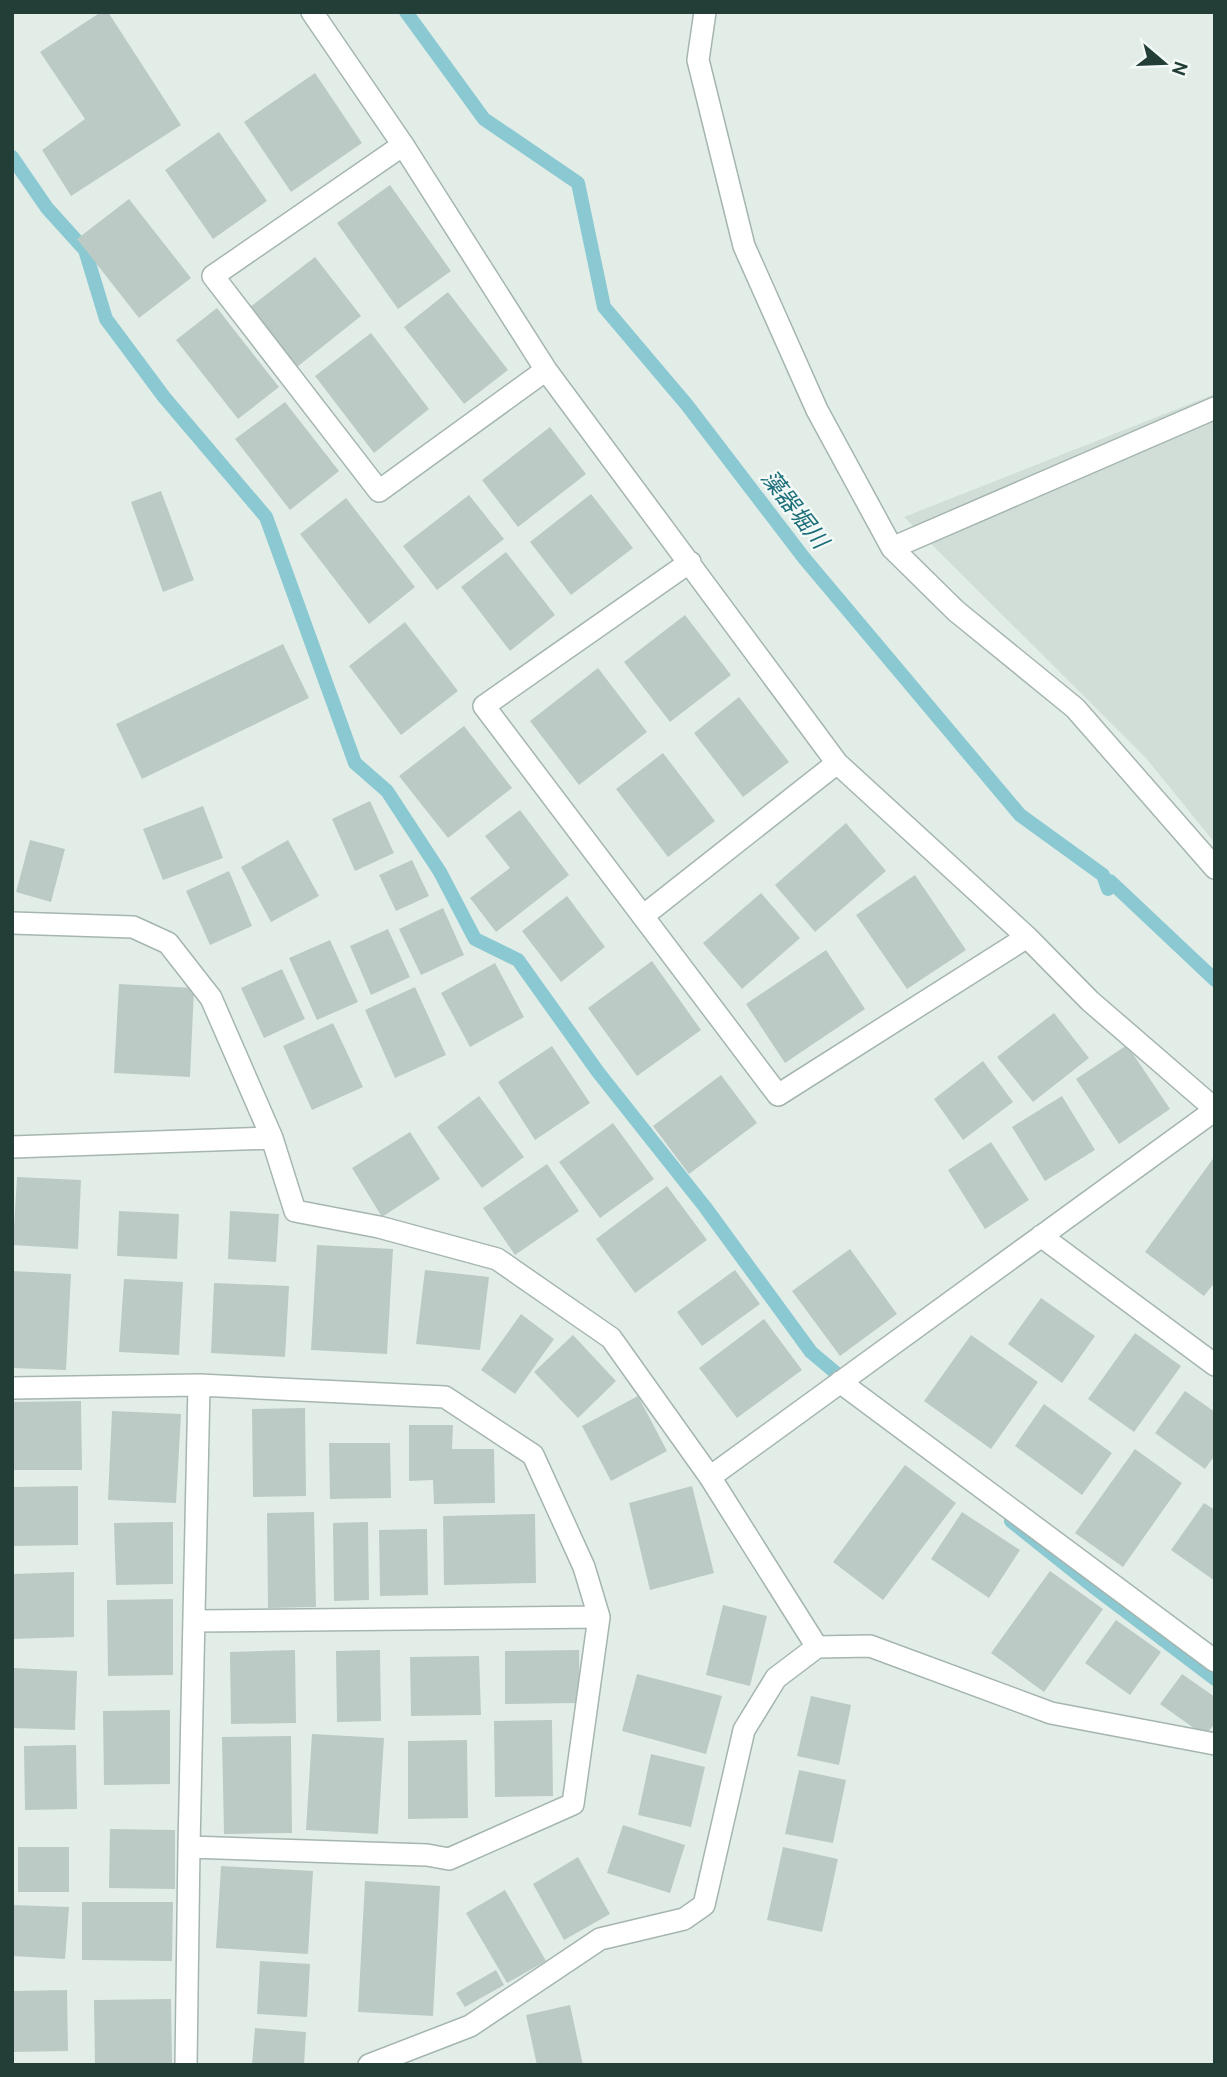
<svg xmlns="http://www.w3.org/2000/svg" width="1227" height="2077" font-family="Cabin,'Noto Sans JP',sans-serif">
<style>
.built{fill:#d1ddd7}
.lines{fill:none;stroke-linecap:round;stroke-linejoin:round}
.stream{stroke:#8bc9d2;stroke-width:14}
.building{fill:#bbcac4}
.street-casing{stroke:#a5b5af;stroke-width:24}
.street{stroke:#fff;stroke-width:21}
.labels{text-anchor:middle;dominant-baseline:central;stroke-width:5;stroke-linejoin:round;paint-order:stroke}
.water-label{font-size:23px;font-style:italic;fill:#1c6e7a;stroke:#f3f9f6}
</style>
<rect width="100%" height="100%" fill="#e3ede8"/>
<path class="built" d="M 1215,394 L 1215,843 L 1145,757 L 904,517 Z"/>
<g class="lines">
<path class="stream" d="M 406,12 L 484,119 L 578,183 L 604,307 L 687,405 L 804,558 L 1020,815 L 1103,875 L 1108,889 L 1110,881 L 1215,980
M 12,157 L 47,208 L 85,250 L 106,319 L 164,397 L 266,517 L 355,763 L 387,791 L 440,872 L 475,939 L 518,960 L 598,1072 L 705,1207 L 811,1352 L 849,1384
M 1011,1521 L 1095,1588 L 1215,1679"/>
</g>
<path class="building" d="M 101,12 L 108,12 L 181,125 L 71,196 L 42,150 L 85,119 L 40,52 Z
M 315,73 L 362,143 L 291,192 L 244,122 Z
M 219,132 L 267,201 L 213,239 L 165,170 Z
M 390,185 L 451,271 L 398,309 L 337,223 Z
M 129,199 L 191,278 L 139,318 L 77,239 Z
M 315,257 L 361,316 L 297,367 L 250,307 Z
M 448,292 L 508,370 L 464,404 L 404,327 Z
M 217,308 L 279,387 L 238,419 L 176,340 Z
M 371,333 L 429,409 L 374,453 L 315,376 Z
M 285,402 L 339,471 L 290,510 L 235,439 Z
M 550,427 L 586,474 L 518,527 L 482,480 Z
M 161,491 L 194,580 L 163,592 L 131,502 Z
M 591,494 L 633,548 L 571,595 L 530,542 Z
M 469,495 L 504,539 L 437,590 L 403,546 Z
M 346,498 L 415,587 L 369,624 L 300,534 Z
M 506,552 L 555,615 L 510,651 L 461,587 Z
M 685,615 L 731,675 L 670,722 L 624,662 Z
M 405,622 L 458,691 L 401,735 L 349,666 Z
M 283,644 L 309,698 L 142,779 L 116,724 Z
M 598,668 L 647,732 L 579,785 L 530,721 Z
M 739,697 L 789,762 L 743,797 L 694,733 Z
M 464,726 L 512,788 L 448,838 L 399,776 Z
M 663,753 L 715,821 L 668,857 L 616,789 Z
M 370,801 L 394,853 L 355,871 L 332,819 Z
M 203,806 L 223,858 L 163,880 L 143,829 Z
M 520,810 L 569,875 L 496,932 L 470,898 L 510,868 L 485,836 Z
M 846,823 L 886,871 L 815,932 L 775,885 Z
M 30,840 L 65,849 L 51,902 L 16,892 Z
M 288,840 L 319,896 L 271,922 L 241,867 Z
M 412,860 L 429,896 L 396,911 L 379,875 Z
M 229,871 L 252,926 L 210,945 L 186,891 Z
M 915,875 L 966,950 L 907,989 L 856,915 Z
M 761,893 L 800,938 L 742,989 L 703,943 Z
M 567,896 L 605,947 L 561,982 L 522,931 Z
M 443,908 L 464,955 L 421,975 L 399,929 Z
M 388,929 L 410,977 L 371,995 L 350,946 Z
M 330,940 L 358,1002 L 317,1020 L 289,958 Z
M 826,950 L 865,1009 L 785,1063 L 746,1004 Z
M 652,961 L 701,1030 L 637,1076 L 588,1008 Z
M 495,963 L 524,1017 L 470,1047 L 441,993 Z
M 282,969 L 305,1019 L 264,1038 L 241,988 Z
M 119,984 L 194,988 L 190,1077 L 114,1073 Z
M 415,987 L 446,1055 L 395,1078 L 365,1010 Z
M 1054,1013 L 1089,1058 L 1033,1102 L 997,1057 Z
M 333,1023 L 363,1087 L 312,1110 L 283,1046 Z
M 1127,1045 L 1170,1109 L 1119,1144 L 1076,1079 Z
M 552,1046 L 590,1103 L 535,1140 L 498,1082 Z
M 983,1061 L 1013,1102 L 963,1140 L 934,1099 Z
M 721,1075 L 757,1123 L 689,1174 L 653,1126 Z
M 479,1096 L 524,1157 L 482,1188 L 437,1127 Z
M 1062,1096 L 1095,1150 L 1045,1181 L 1012,1127 Z
M 613,1123 L 654,1179 L 600,1218 L 559,1162 Z
M 410,1132 L 440,1179 L 382,1217 L 352,1168 Z
M 991,1142 L 1029,1200 L 985,1229 L 948,1170 Z
M 1215,1156 L 1215,1282 L 1204,1296 L 1145,1252 Z
M 547,1164 L 579,1211 L 515,1255 L 483,1208 Z
M 17,1177 L 81,1180 L 78,1249 L 13,1245 Z
M 667,1186 L 707,1240 L 635,1293 L 596,1239 Z
M 119,1211 L 179,1214 L 177,1259 L 117,1256 Z
M 230,1211 L 279,1214 L 276,1262 L 228,1259 Z
M 317,1245 L 393,1249 L 387,1354 L 311,1350 Z
M 850,1249 L 897,1314 L 840,1356 L 792,1291 Z
M 425,1270 L 489,1277 L 480,1350 L 416,1344 Z
M 735,1270 L 760,1304 L 702,1346 L 677,1312 Z
M 12,1271 L 71,1274 L 66,1370 L 12,1368 Z
M 124,1279 L 183,1282 L 179,1355 L 119,1352 Z
M 214,1283 L 289,1286 L 285,1357 L 211,1353 Z
M 1041,1298 L 1095,1336 L 1062,1383 L 1008,1344 Z
M 521,1314 L 554,1339 L 515,1394 L 481,1370 Z
M 764,1319 L 802,1370 L 737,1418 L 699,1368 Z
M 1135,1333 L 1181,1366 L 1134,1432 L 1088,1399 Z
M 573,1335 L 616,1381 L 578,1418 L 534,1372 Z
M 971,1335 L 1038,1382 L 991,1449 L 924,1401 Z
M 1185,1391 L 1215,1412 L 1215,1455 L 1205,1469 L 1155,1433 Z
M 638,1396 L 667,1451 L 611,1481 L 582,1426 Z
M 81,1401 L 82,1470 L 12,1470 L 12,1402 Z
M 1044,1404 L 1112,1453 L 1082,1495 L 1015,1446 Z
M 305,1408 L 306,1496 L 253,1497 L 252,1409 Z
M 112,1411 L 181,1414 L 176,1503 L 108,1500 Z
M 409,1425 L 453,1425 L 452,1449 L 494,1449 L 495,1503 L 434,1504 L 433,1480 L 409,1481 Z
M 329,1443 L 390,1443 L 391,1498 L 330,1499 Z
M 1135,1449 L 1182,1483 L 1123,1567 L 1075,1533 Z
M 905,1465 L 956,1503 L 883,1600 L 833,1562 Z
M 78,1486 L 78,1545 L 12,1546 L 12,1487 Z
M 692,1486 L 714,1573 L 650,1590 L 629,1503 Z
M 1204,1503 L 1215,1510 L 1215,1581 L 1171,1550 Z
M 314,1512 L 316,1607 L 268,1608 L 267,1513 Z
M 962,1512 L 1020,1550 L 989,1598 L 931,1559 Z
M 535,1514 L 536,1583 L 444,1585 L 443,1516 Z
M 173,1522 L 173,1584 L 116,1585 L 114,1523 Z
M 368,1522 L 369,1600 L 334,1601 L 333,1523 Z
M 427,1529 L 428,1595 L 380,1596 L 379,1530 Z
M 1050,1571 L 1103,1609 L 1044,1692 L 991,1653 Z
M 74,1572 L 74,1637 L 12,1639 L 12,1574 Z
M 173,1599 L 173,1675 L 108,1676 L 107,1600 Z
M 723,1605 L 767,1616 L 750,1686 L 706,1675 Z
M 1116,1620 L 1161,1652 L 1130,1695 L 1085,1663 Z
M 295,1650 L 296,1723 L 231,1724 L 230,1652 Z
M 380,1650 L 381,1721 L 337,1722 L 336,1651 Z
M 579,1650 L 580,1703 L 505,1704 L 505,1651 Z
M 479,1656 L 481,1715 L 411,1716 L 410,1657 Z
M 14,1668 L 77,1671 L 75,1730 L 12,1728 Z
M 637,1674 L 722,1696 L 706,1754 L 622,1731 Z
M 1182,1674 L 1215,1697 L 1215,1723 L 1205,1736 L 1160,1704 Z
M 811,1696 L 851,1705 L 839,1765 L 797,1756 Z
M 170,1710 L 170,1784 L 104,1785 L 103,1711 Z
M 552,1720 L 553,1796 L 495,1797 L 494,1721 Z
M 312,1734 L 384,1738 L 378,1834 L 306,1830 Z
M 291,1736 L 292,1833 L 224,1834 L 222,1737 Z
M 467,1740 L 468,1818 L 408,1819 L 408,1741 Z
M 76,1745 L 77,1809 L 25,1810 L 24,1746 Z
M 651,1754 L 705,1767 L 691,1827 L 638,1815 Z
M 799,1770 L 846,1780 L 833,1843 L 785,1834 Z
M 623,1825 L 685,1845 L 670,1893 L 607,1873 Z
M 110,1829 L 175,1830 L 175,1889 L 109,1888 Z
M 18,1847 L 69,1847 L 69,1892 L 18,1892 Z
M 783,1847 L 838,1859 L 822,1932 L 767,1920 Z
M 578,1857 L 610,1914 L 564,1940 L 533,1884 Z
M 221,1866 L 313,1871 L 308,1954 L 216,1948 Z
M 365,1881 L 440,1886 L 433,2016 L 358,2012 Z
M 505,1890 L 546,1961 L 507,1983 L 466,1913 Z
M 82,1902 L 173,1902 L 172,1961 L 82,1960 Z
M 12,1905 L 69,1907 L 65,1959 L 12,1956 Z
M 260,1961 L 310,1964 L 307,2017 L 257,2014 Z
M 496,1970 L 504,1985 L 465,2007 L 456,1993 Z
M 67,1990 L 68,2051 L 12,2052 L 12,1991 Z
M 171,1999 L 172,2065 L 95,2065 L 94,2000 Z
M 570,2005 L 583,2065 L 537,2065 L 526,2015 Z
M 255,2028 L 306,2032 L 304,2065 L 252,2065 Z"/>
<g class="lines">
<g class="street-casing">
<path id="street" d="M 312,12 L 403,145 L 546,370 L 837,763 L 1027,937 L 1090,1001 L 1215,1109
M 705,12 L 698,60 L 744,246 L 817,410 L 892,548 L 956,611 L 1075,708 L 1215,868
M 403,145 L 213,276 L 379,491 L 546,370
M 892,548 L 1215,408
M 690,562 L 484,706 L 778,1095 L 1027,937
M 643,916 L 837,763
M 12,923 L 133,927 L 168,943 L 211,998 L 272,1138
M 12,1147 L 272,1138 L 295,1211 L 379,1227 L 497,1259 L 611,1338 L 710,1477 L 817,1647
M 1041,1236 L 1215,1365
M 840,1382 L 1215,1661
M 12,1388 L 199,1385 L 445,1397 L 533,1455 L 584,1567 L 599,1617 L 573,1804 L 449,1859 L 427,1855 L 189,1847 L 186,2065
M 710,1477 L 1215,1110
M 194,1621 L 599,1617
M 189,1847 L 199,1385
M 369,2065 L 470,2026 L 600,1939 L 684,1919 L 704,1905 L 744,1730 L 776,1678 L 817,1647 L 870,1646 L 1051,1713 L 1215,1744"/>
</g>
<use href="#street" class="street"/>
</g>
<g class="labels">
<g class="water-label">
<text transform="translate(795 509) rotate(52)">藻器堀川</text>
</g>
</g>
<rect width="1227" height="2077" fill="none" stroke="#223e36" stroke-width="28"/>
<g transform="translate(1164 63) rotate(109)" stroke="#f3f9f6" stroke-width="5" paint-order="stroke">
<path d="M0-5L12 26L0 18L-12 26Z" fill="#223e36"/>
<text y="-10" font-size="19" font-weight="bold" text-anchor="middle" fill="#223e36">N</text>
</g>
</svg>
